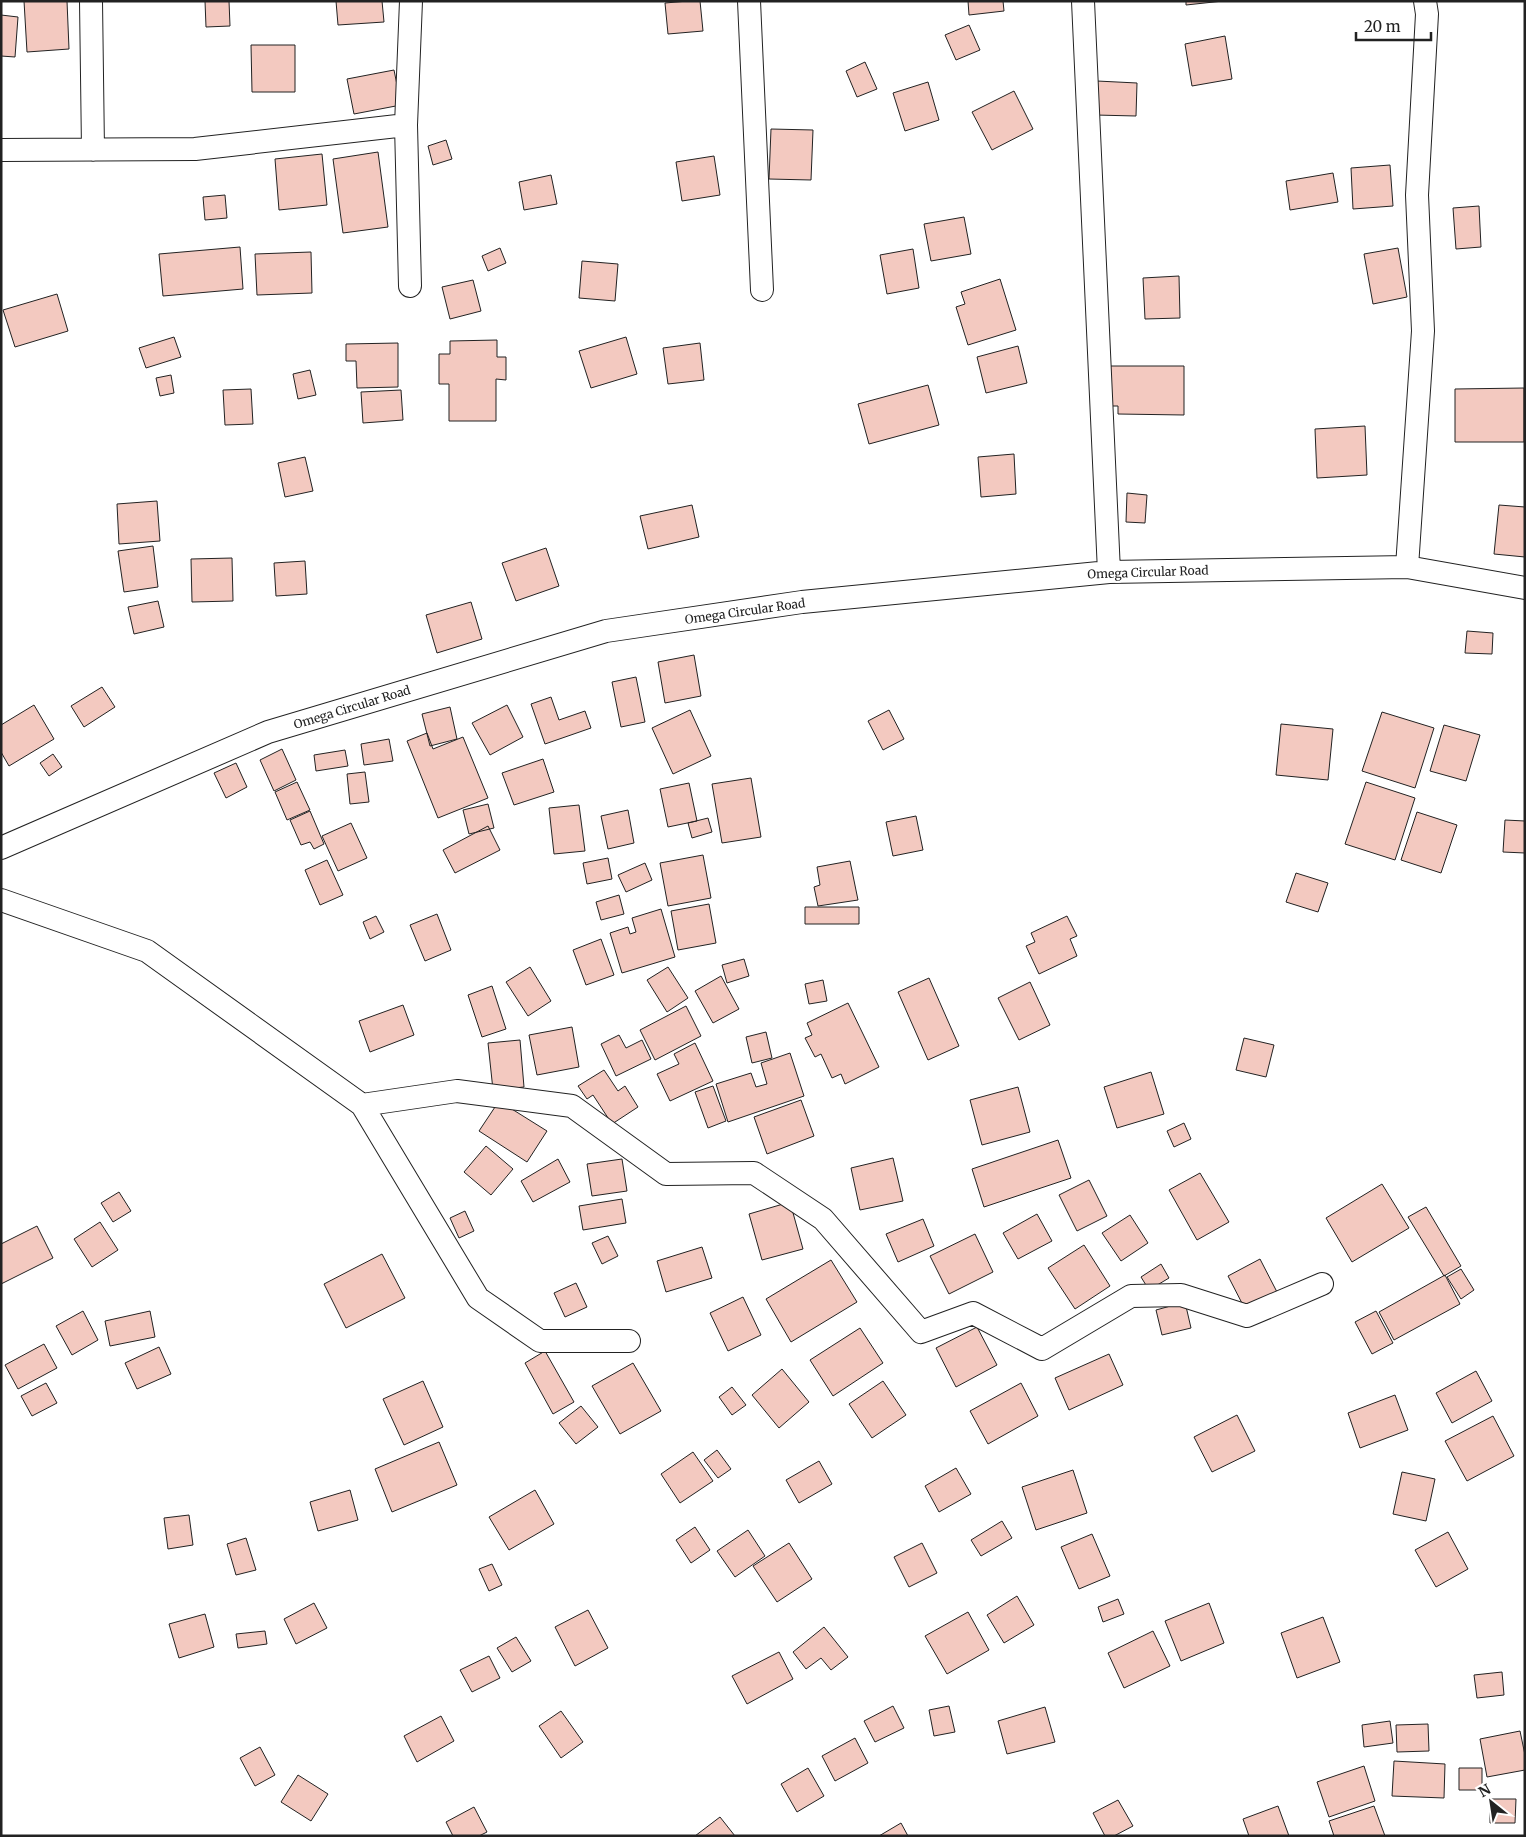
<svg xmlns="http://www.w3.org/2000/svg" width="1526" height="1837" font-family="Merriweather,serif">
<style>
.building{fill:#f3c9c0;stroke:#222}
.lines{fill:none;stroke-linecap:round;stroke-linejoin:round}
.street-casing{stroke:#222;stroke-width:24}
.street{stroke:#fff;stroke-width:22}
.labels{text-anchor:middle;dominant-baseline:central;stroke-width:4;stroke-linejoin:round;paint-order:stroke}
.street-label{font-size:12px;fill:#222;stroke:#fff}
</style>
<rect width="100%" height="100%" fill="#fff"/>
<path class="building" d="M 24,1 L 67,1 L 69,49 L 27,52 Z
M 205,1 L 229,1 L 230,26 L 206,27 Z
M 336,1 L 382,1 L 384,22 L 338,25 Z
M 688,1 L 700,1 L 703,31 L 668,34 L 665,3 Z
M 968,1 L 1003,1 L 1004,11 L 969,15 Z
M 1186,1 L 1223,1 L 1186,5 Z
M 1,15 L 18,17 L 15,57 L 1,56 Z
M 969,25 L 980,50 L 956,60 L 945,35 Z
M 1225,36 L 1232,79 L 1192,86 L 1185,44 Z
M 251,45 L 295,45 L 295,92 L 252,92 Z
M 865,62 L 877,89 L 857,97 L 846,71 Z
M 394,70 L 401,105 L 354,114 L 347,79 Z
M 1097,81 L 1137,83 L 1136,116 L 1095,115 Z
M 928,82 L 939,120 L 905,131 L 893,93 Z
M 1014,91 L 1033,129 L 992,150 L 972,112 Z
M 771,129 L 813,130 L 811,180 L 769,179 Z
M 446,140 L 452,159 L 433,165 L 428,146 Z
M 378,152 L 388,227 L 343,233 L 333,159 Z
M 322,154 L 327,205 L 279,210 L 275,159 Z
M 714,156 L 720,195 L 682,201 L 676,162 Z
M 1390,165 L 1393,206 L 1353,209 L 1351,168 Z
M 1333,173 L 1338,202 L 1290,210 L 1286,181 Z
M 551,175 L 557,204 L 524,210 L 519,182 Z
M 225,195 L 227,218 L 205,220 L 203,197 Z
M 1479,206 L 1481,247 L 1456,249 L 1453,208 Z
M 964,217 L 971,254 L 931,261 L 924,224 Z
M 240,247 L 243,289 L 163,296 L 159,254 Z
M 500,248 L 506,263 L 488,271 L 482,256 Z
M 1398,248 L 1407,297 L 1373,304 L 1364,254 Z
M 913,249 L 919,288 L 887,294 L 880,255 Z
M 311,252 L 312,293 L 257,295 L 255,254 Z
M 582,261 L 618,264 L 615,301 L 579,298 Z
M 1179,276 L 1180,318 L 1145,319 L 1143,278 Z
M 1000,279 L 1016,330 L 968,345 L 956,307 L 965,304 L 961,292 Z
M 473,280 L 481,311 L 450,319 L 442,287 Z
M 57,294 L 68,331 L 15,347 L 3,310 Z
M 174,337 L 181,357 L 146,368 L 139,348 Z
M 626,337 L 637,374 L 591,388 L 579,351 Z
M 497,340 L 497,357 L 506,357 L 506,380 L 496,379 L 496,421 L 449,421 L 449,384 L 439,384 L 439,354 L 450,354 L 450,341 Z
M 398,343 L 398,387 L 357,388 L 356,361 L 346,361 L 346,344 Z
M 700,343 L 704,380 L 668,384 L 663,348 Z
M 1018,346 L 1027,383 L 986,393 L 977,357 Z
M 1108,366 L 1184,366 L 1184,415 L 1118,414 L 1118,406 L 1108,406 Z
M 310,370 L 316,395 L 298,399 L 293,374 Z
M 171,375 L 174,393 L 160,396 L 156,378 Z
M 928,385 L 939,425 L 869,444 L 858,404 Z
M 1524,388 L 1524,442 L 1455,442 L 1455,389 Z
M 251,389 L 253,424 L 225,425 L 223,390 Z
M 401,390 L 403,420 L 363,423 L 361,392 Z
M 1365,426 L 1367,475 L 1317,478 L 1315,429 Z
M 1014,454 L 1016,494 L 981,497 L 978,457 Z
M 305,457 L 313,491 L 285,497 L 278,463 Z
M 1127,493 L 1147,495 L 1145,523 L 1126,522 Z
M 157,501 L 160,541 L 119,544 L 117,504 Z
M 692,505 L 699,537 L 648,549 L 640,516 Z
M 1499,505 L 1525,507 L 1525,557 L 1494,554 Z
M 153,546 L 158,587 L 124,592 L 118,551 Z
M 546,548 L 559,586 L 516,601 L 502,563 Z
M 232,558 L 233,601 L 192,602 L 191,559 Z
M 305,561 L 307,594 L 276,596 L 274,563 Z
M 158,601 L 164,627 L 134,634 L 128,607 Z
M 471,602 L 482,639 L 437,653 L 426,615 Z
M 1467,631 L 1493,633 L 1492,654 L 1465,653 Z
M 694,655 L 701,696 L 665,703 L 658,662 Z
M 636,677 L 645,722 L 621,727 L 612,682 Z
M 102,687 L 115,707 L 84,727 L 71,706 Z
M 551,697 L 559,720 L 585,711 L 591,728 L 545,744 L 531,704 Z
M 34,705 L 54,739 L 9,766 L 1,752 L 1,725 Z
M 507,705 L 523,737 L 490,755 L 472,723 Z
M 450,707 L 457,739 L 430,746 L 422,714 Z
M 690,710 L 711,756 L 673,774 L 652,728 Z
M 889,710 L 904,739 L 883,750 L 868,721 Z
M 1382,712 L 1434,728 L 1415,788 L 1362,771 Z
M 1281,724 L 1333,729 L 1328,780 L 1276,775 Z
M 1444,725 L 1480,735 L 1466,781 L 1430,771 Z
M 427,733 L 433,749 L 463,737 L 488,798 L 438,818 L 407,741 Z
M 389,739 L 393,761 L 364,765 L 361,744 Z
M 282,749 L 296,780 L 274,791 L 260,760 Z
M 345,750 L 348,766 L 316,771 L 314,755 Z
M 53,754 L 62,767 L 49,776 L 40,763 Z
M 543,759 L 554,792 L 514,805 L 502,773 Z
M 236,763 L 247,787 L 226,798 L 214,773 Z
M 365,772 L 369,802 L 350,804 L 347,774 Z
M 751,778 L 761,837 L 722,843 L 712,784 Z
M 297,782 L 310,810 L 287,820 L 275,792 Z
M 1366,782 L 1415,798 L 1395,860 L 1345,844 Z
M 689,783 L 697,821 L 668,827 L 660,789 Z
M 488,804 L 494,828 L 469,834 L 463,810 Z
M 579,805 L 585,851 L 554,854 L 549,808 Z
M 628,810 L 634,843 L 608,849 L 601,816 Z
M 310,811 L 324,844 L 314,849 L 310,842 L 301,845 L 290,820 Z
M 1417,812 L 1457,825 L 1441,873 L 1401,860 Z
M 916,816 L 923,850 L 893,856 L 886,822 Z
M 708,818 L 712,832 L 692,838 L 688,823 Z
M 1505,820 L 1525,821 L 1525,853 L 1503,852 Z
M 351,823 L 367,858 L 338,871 L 322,836 Z
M 488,826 L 500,850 L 455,873 L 443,850 Z
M 703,855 L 711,898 L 668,906 L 660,863 Z
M 608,858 L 612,879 L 587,884 L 583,863 Z
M 327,860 L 343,895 L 320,905 L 305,870 Z
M 850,861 L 858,900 L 818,906 L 814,887 L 820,885 L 817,867 Z
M 645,863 L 652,880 L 626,892 L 618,875 Z
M 1296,873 L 1328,883 L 1318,912 L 1286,902 Z
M 619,895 L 624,914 L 601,920 L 596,902 Z
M 709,904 L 716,943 L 678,950 L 671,911 Z
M 805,907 L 859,907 L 859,924 L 805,924 Z
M 661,909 L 675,957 L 622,973 L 610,933 L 628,927 L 630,934 L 636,932 L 632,918 Z
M 437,914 L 451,950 L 425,961 L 410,925 Z
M 376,916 L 384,932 L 370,939 L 363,922 Z
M 1067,916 L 1077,936 L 1070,939 L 1077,956 L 1039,974 L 1026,946 L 1035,942 L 1031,933 Z
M 601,939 L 614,975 L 586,985 L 573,950 Z
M 744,959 L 749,976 L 727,983 L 722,965 Z
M 530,967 L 551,1001 L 528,1016 L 506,982 Z
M 668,967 L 688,998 L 667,1012 L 647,980 Z
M 721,976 L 739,1009 L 713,1023 L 695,991 Z
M 929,978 L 959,1046 L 928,1060 L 898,992 Z
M 823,980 L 827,1001 L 809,1004 L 805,984 Z
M 1030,982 L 1050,1025 L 1019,1040 L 998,998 Z
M 492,986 L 506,1029 L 482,1037 L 468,995 Z
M 848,1003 L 879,1067 L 845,1084 L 841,1074 L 832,1078 L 821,1054 L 815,1057 L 805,1038 L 812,1035 L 807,1023 Z
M 403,1005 L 414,1035 L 370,1052 L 359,1021 Z
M 686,1006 L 701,1036 L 655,1060 L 640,1030 Z
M 572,1027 L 579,1067 L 537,1075 L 529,1035 Z
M 766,1032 L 772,1058 L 752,1063 L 746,1037 Z
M 619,1035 L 626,1048 L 642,1040 L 651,1059 L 616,1076 L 601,1044 Z
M 1244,1038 L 1274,1045 L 1266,1077 L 1236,1070 Z
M 520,1040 L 524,1087 L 493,1090 L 488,1043 Z
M 695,1043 L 713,1081 L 670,1101 L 657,1074 L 679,1064 L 674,1054 Z
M 790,1053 L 804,1096 L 728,1122 L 716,1084 L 751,1073 L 756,1087 L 767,1084 L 761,1063 Z
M 604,1070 L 618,1091 L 625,1086 L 638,1107 L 612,1124 L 593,1095 L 587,1099 L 578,1086 Z
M 1151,1072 L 1164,1114 L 1117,1128 L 1104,1087 Z
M 713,1086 L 726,1121 L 708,1128 L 695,1092 Z
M 1018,1087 L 1030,1132 L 982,1145 L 970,1100 Z
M 801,1100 L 814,1136 L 767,1154 L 754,1117 Z
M 499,1101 L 547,1131 L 527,1162 L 479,1131 Z
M 1184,1123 L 1191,1139 L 1174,1147 L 1167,1131 Z
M 1058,1140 L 1071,1178 L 984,1207 L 972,1169 Z
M 486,1146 L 513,1169 L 491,1195 L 464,1172 Z
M 893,1158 L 903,1201 L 860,1210 L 851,1168 Z
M 558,1159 L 570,1182 L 533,1202 L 521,1181 Z
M 622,1159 L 627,1191 L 592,1196 L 587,1164 Z
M 1200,1173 L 1229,1222 L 1197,1240 L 1169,1190 Z
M 1089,1180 L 1107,1216 L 1077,1231 L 1059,1195 Z
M 1382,1184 L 1409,1228 L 1352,1262 L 1326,1218 Z
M 119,1192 L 131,1211 L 113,1222 L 101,1203 Z
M 622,1199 L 626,1223 L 583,1230 L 579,1206 Z
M 790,1202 L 803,1249 L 762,1260 L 749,1214 Z
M 1426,1207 L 1461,1266 L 1444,1276 L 1408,1217 Z
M 465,1211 L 474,1231 L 459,1238 L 450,1218 Z
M 1037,1214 L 1052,1241 L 1018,1259 L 1003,1233 Z
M 1130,1215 L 1148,1243 L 1121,1261 L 1102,1233 Z
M 923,1219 L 934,1246 L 898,1262 L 886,1234 Z
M 100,1222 L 118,1250 L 92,1267 L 74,1239 Z
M 37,1226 L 53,1258 L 1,1284 L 1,1244 Z
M 975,1234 L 993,1272 L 949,1294 L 930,1256 Z
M 608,1236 L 618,1256 L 602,1264 L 592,1243 Z
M 1084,1245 L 1110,1286 L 1075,1309 L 1048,1268 Z
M 702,1247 L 712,1278 L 666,1292 L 657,1261 Z
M 382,1254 L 405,1298 L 346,1328 L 324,1284 Z
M 1260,1259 L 1277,1292 L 1245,1309 L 1228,1276 Z
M 831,1260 L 857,1302 L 791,1342 L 766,1299 Z
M 1161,1264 L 1169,1278 L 1149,1290 L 1141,1277 Z
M 1461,1269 L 1474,1290 L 1461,1299 L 1447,1277 Z
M 1445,1275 L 1460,1304 L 1394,1340 L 1379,1312 Z
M 576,1283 L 587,1307 L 565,1317 L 554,1293 Z
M 743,1297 L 761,1335 L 728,1351 L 710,1313 Z
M 1185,1302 L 1191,1328 L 1162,1335 L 1156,1310 Z
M 83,1311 L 98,1340 L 72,1355 L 56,1326 Z
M 150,1311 L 155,1337 L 110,1346 L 105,1321 Z
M 1376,1311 L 1393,1343 L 1372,1354 L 1355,1322 Z
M 977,1327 L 997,1365 L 956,1387 L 936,1348 Z
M 860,1328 L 883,1363 L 833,1396 L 810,1360 Z
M 44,1344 L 57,1368 L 18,1389 L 5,1365 Z
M 159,1347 L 171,1374 L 137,1389 L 125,1363 Z
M 545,1351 L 574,1402 L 553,1414 L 525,1363 Z
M 1109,1354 L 1123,1385 L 1069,1410 L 1055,1378 Z
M 633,1363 L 661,1411 L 620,1434 L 592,1386 Z
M 782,1369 L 809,1402 L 779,1428 L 752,1395 Z
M 1476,1371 L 1492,1401 L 1452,1423 L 1436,1393 Z
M 423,1381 L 443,1427 L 404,1445 L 383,1399 Z
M 883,1381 L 906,1415 L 872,1438 L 849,1404 Z
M 46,1383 L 57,1403 L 32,1416 L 21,1396 Z
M 1021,1383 L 1038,1416 L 988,1444 L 970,1411 Z
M 732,1387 L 746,1405 L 732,1415 L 719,1397 Z
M 1395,1395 L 1408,1430 L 1360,1448 L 1348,1413 Z
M 581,1406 L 598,1427 L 576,1444 L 559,1423 Z
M 1237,1415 L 1255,1451 L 1212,1472 L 1194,1437 Z
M 1493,1416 L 1514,1456 L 1467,1481 L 1445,1441 Z
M 439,1442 L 457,1485 L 392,1512 L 375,1469 Z
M 717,1450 L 731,1469 L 718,1478 L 704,1460 Z
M 693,1452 L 713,1481 L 680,1503 L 661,1474 Z
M 819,1461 L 832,1484 L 799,1503 L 786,1480 Z
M 956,1468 L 971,1494 L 939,1512 L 925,1486 Z
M 1073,1470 L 1087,1513 L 1036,1530 L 1022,1487 Z
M 1402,1472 L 1435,1479 L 1426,1521 L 1393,1514 Z
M 350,1490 L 358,1520 L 318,1531 L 310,1502 Z
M 535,1490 L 554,1524 L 509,1550 L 489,1517 Z
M 189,1515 L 193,1545 L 168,1549 L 164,1518 Z
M 1002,1521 L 1012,1538 L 981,1556 L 971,1540 Z
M 695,1527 L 710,1550 L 691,1563 L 676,1540 Z
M 748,1530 L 765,1556 L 735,1577 L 717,1551 Z
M 1448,1532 L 1468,1569 L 1436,1587 L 1415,1550 Z
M 1092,1534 L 1110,1576 L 1079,1589 L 1061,1547 Z
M 246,1538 L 256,1570 L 236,1575 L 227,1544 Z
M 789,1543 L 812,1579 L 777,1602 L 753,1566 Z
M 922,1543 L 937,1573 L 909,1587 L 894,1557 Z
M 492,1564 L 502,1585 L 489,1591 L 479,1569 Z
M 1017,1596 L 1034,1625 L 1004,1643 L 987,1615 Z
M 1118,1599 L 1124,1614 L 1103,1622 L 1098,1607 Z
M 314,1603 L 327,1628 L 296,1644 L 284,1619 Z
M 1209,1603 L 1224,1643 L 1181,1661 L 1165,1621 Z
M 588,1610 L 608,1648 L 575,1666 L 555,1627 Z
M 968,1612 L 989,1650 L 947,1674 L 925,1636 Z
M 205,1614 L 214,1647 L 179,1658 L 169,1624 Z
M 1323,1617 L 1340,1662 L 1297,1678 L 1281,1633 Z
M 824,1627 L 848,1657 L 831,1670 L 821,1658 L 806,1669 L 793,1652 Z
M 265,1631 L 267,1644 L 238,1648 L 236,1634 Z
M 1153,1631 L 1170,1666 L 1124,1688 L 1108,1653 Z
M 516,1637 L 531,1661 L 512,1672 L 497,1648 Z
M 779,1652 L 793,1679 L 747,1704 L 732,1676 Z
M 489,1656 L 500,1678 L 472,1692 L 460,1670 Z
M 1502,1672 L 1504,1695 L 1477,1698 L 1474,1675 Z
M 893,1706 L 904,1728 L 875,1742 L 864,1721 Z
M 949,1706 L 955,1732 L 934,1736 L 929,1710 Z
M 1045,1707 L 1055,1742 L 1007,1754 L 998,1721 Z
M 561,1711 L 583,1742 L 561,1758 L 539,1726 Z
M 441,1716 L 454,1741 L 417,1762 L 404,1736 Z
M 1390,1721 L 1393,1743 L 1364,1747 L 1362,1725 Z
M 1428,1724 L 1429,1751 L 1397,1752 L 1396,1725 Z
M 1520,1731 L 1525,1755 L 1525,1770 L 1487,1777 L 1480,1739 Z
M 855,1738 L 868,1763 L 835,1781 L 822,1756 Z
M 260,1747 L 275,1775 L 255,1786 L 240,1758 Z
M 1394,1761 L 1445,1764 L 1444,1798 L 1392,1796 Z
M 1364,1766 L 1375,1801 L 1329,1817 L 1317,1782 Z
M 808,1768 L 824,1796 L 797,1812 L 781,1784 Z
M 1459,1768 L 1482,1768 L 1482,1790 L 1459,1790 Z
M 298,1775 L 328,1794 L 311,1821 L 281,1802 Z
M 1490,1799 L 1516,1799 L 1515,1823 L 1490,1823 Z
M 1118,1800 L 1133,1826 L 1114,1836 L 1105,1836 L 1093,1813 Z
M 1278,1806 L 1289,1836 L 1249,1836 L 1243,1819 Z
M 1374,1806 L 1385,1836 L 1334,1836 L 1329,1821 Z
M 474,1807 L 487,1832 L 479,1836 L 453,1836 L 446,1822 Z
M 720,1817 L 735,1836 L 695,1836 Z
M 901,1823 L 908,1836 L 879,1836 Z"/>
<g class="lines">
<g class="street-casing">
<path id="street" d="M 91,1 L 93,150
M 749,1 L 762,290
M 1083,1 L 1109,572
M 406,125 L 410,286
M 1,150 L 195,149 L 406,125 L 411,1
M 1407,567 L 1423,331 L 1417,195 L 1427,14 L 1425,1
M 1,848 L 268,732 L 606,631 L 802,602 L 1109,572 L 1407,567 L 1525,588
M 1,900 L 147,951 L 362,1105 L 478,1298 L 540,1341 L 629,1341
M 362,1105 L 457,1091 L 572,1106 L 666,1174 L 754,1173 L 823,1219 L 921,1332 L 973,1313 L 1042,1349 L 1131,1296 L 1181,1295 L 1247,1316 L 1322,1284"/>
</g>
<use href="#street" class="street"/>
</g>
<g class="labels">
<g class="street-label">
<text transform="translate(1148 572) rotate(-2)">Omega Circular Road</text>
<text transform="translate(745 611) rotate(-8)">Omega Circular Road</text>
<text transform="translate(352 707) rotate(-17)">Omega Circular Road</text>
</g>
</g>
<rect width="1526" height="1837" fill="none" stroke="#222222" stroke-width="5"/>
<g transform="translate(1491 1802) rotate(330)" stroke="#ffffff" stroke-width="4" paint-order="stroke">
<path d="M0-4L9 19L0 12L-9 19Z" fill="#222222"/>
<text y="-8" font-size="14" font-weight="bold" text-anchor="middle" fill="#222222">N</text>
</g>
<path d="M1356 32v8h75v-8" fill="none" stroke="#222222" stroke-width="2.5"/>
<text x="1364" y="32" font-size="15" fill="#222222" stroke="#ffffff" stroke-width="4" paint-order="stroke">20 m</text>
</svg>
